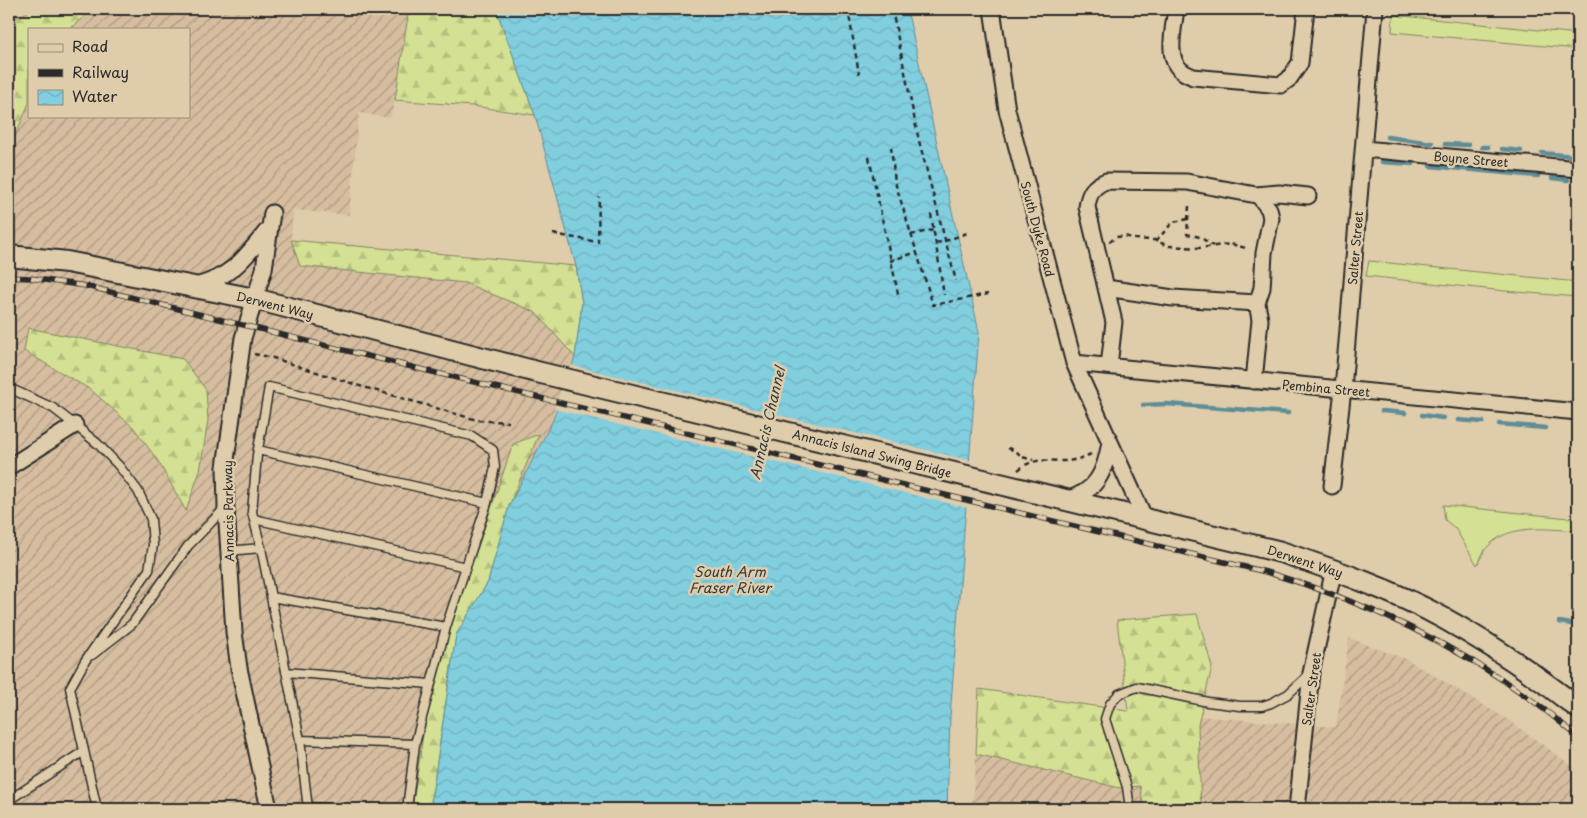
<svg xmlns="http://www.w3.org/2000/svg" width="1587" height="818" font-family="'Playpen Sans',sans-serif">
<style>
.industrial{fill:url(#industrial-furrows)}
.grass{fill:#d4e093;stroke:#80865f}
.forest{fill:url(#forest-firs);stroke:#80865f}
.water{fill:url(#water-waves);stroke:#5f8d97}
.pier{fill:#dfccaa}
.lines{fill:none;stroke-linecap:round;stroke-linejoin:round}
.stream{stroke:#5f8d97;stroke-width:4.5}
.lane-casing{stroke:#2b2b2b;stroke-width:11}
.street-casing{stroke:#2b2b2b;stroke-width:19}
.secondary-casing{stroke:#2b2b2b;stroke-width:24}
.path{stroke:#2b2b2b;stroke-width:2.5;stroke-dasharray:5 4;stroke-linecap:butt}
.lane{stroke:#dfccaa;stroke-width:8}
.street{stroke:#dfccaa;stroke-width:15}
.secondary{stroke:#dfccaa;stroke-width:20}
.rail-casing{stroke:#2b2b2b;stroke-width:5.5}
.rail{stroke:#dfccaa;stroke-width:4;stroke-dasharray:11;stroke-linecap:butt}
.labels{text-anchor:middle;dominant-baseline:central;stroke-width:5;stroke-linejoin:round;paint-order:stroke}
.street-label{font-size:12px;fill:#2b2b2b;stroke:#dfccaa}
.water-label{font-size:14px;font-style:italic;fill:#343b3d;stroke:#dfccaa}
</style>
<defs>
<pattern id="industrial-furrows" width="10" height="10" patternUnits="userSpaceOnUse" patternTransform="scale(1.25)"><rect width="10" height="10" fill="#d6bd9f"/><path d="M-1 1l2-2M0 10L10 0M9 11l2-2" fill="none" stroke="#ae9a82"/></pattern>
<pattern id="forest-firs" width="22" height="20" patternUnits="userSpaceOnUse" patternTransform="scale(1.25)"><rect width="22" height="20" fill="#d4e093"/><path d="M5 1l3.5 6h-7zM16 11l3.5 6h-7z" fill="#b6c07f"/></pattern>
<pattern id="water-waves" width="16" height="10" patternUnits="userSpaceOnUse" patternTransform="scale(1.25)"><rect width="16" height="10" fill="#81cedf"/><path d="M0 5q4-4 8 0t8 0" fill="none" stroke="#70b1c0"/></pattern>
</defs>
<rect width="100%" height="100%" fill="#dfccaa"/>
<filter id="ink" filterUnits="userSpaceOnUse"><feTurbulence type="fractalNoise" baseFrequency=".02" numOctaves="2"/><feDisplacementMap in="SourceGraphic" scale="10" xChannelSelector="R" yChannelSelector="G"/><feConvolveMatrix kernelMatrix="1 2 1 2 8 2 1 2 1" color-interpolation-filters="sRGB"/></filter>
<g filter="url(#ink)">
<path class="industrial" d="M 92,9 L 409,9 L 395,100 L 390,118 L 359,113 L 349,215 L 293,210 L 291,240 L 576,266 L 575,357 L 553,420 L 509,506 L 488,582 L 456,635 L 430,809 L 9,809 L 9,151 L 29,103 L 29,116 L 189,116 L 189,29 L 70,29 Z
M 1349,638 L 1408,660 L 1510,721 L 1575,768 L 1578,771 L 1578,809 L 972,809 L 976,754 L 1120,788 L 1128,711 L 1336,727 Z"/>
<path class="grass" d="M 1393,15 L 1578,34 L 1578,49 L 1392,32 Z
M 1369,261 L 1578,282 L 1578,297 L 1505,291 L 1366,276 Z
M 1443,505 L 1578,519 L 1578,531 C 1547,529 1505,522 1484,551 C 1481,556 1480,561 1477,565 L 1455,528 L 1445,520 Z"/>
<path class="forest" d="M 34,9 L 92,9 L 70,29 L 29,29 L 29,103 L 9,151 L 9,21 Z
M 409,9 L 496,9 L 535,115 L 472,106 L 395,100 Z
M 291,240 L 576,266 L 582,303 L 575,357 L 535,312 L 465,283 L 300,266 Z
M 28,328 L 183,359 L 206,390 L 208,420 L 200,471 L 186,511 L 158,461 L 134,428 L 91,390 L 24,351 Z
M 539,434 L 509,506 L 488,582 L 456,635 L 430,809 L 412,809 L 424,728 L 447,637 L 513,444 Z
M 1197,614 L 1212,667 L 1198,725 L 1201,809 L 1144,809 L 1140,786 L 1120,788 L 976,754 L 979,689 L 1128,711 L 1117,620 Z"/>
<path class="water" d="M 496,9 L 907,9 L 979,332 L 950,717 L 947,809 L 430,809 L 456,635 L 488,582 L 509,506 L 553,420 L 575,357 L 582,303 L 576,266 L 535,115 Z"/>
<path class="pier" d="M 570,365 L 972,461 L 968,508 L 554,409 Z"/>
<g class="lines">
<path class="stream" d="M 1387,137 L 1432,143
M 1445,144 L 1469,145
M 1482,147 L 1488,147
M 1502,149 L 1521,151
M 1542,153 L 1573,156
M 1382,162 L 1413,164
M 1430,166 L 1538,176
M 1552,178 L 1568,180
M 1143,405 L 1167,404 L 1288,413
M 1382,411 L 1405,413
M 1422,415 L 1443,418
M 1458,420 L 1483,422
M 1499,424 L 1546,428
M 1559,622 L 1578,625"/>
<g class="lane-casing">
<path id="lane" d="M 9,388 L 53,408 L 75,425 L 98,444 L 119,466 L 138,491 L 151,519 L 153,545 L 149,570 L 85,661 L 70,688 L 97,809
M 258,450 L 487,503
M 254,519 L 466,567
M 261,548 L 300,740 L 308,809
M 228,551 L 261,548 L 252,512 L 257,455 L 269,387 L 472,436 L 493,450 L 495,467 L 487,503 L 446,627 L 415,744 L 407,809
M 271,597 L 446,627
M 92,655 L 132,624 L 188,546 L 226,507
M 286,672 L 430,684
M 300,740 L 415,744
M 9,800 L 84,751
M 307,807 L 347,809
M 1130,809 L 1127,787 L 1105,719 L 1110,704 L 1119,694 L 1137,687 L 1208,702 L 1240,706 L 1262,706 L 1271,703 L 1288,694 L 1310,674"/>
</g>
<g class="street-casing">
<path id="street" d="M 992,9 L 1007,110 L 1074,363 L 1110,442
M 1176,9 C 1174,27 1165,59 1182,71 C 1185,74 1190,75 1193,77 L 1281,85 L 1289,79 L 1300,63 L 1306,9
M 1364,149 L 1578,169
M 196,286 C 234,276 246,256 270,227
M 1106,288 L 1173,298 L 1257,303
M 1074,363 L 1578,412
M 1109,366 L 1114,322 L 1087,207 C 1089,193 1093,186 1106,181 L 1187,182 L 1256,195 L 1279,193 L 1308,196
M 1254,381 L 1260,320 L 1257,303 L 1262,288 L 1264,253 L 1271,218 L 1269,209 L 1258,195
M 9,467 L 75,425
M 1332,486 L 1343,389 L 1375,9
M 1065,500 C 1097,492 1105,472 1110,442 L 1145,519
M 269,809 L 239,668 L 234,632 L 226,507 L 225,467 L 243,338 L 264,269 L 272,213
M 1297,809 L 1311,673 L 1334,569"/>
</g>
<g class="secondary-casing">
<path id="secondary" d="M 9,256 L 67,262 L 255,299 L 537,372 L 1281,552 C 1337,571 1393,590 1445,619 C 1492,645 1536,675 1578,708"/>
</g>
<path class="path" d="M 848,9 L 859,74
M 892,9 L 919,141 L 956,281
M 891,147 L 895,182 L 933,305 L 988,294
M 869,157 L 899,298
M 1189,206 L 1187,234 L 1200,237 L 1213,246
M 931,214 L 944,295
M 553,234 L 598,242 L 599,197
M 911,235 L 933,230
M 1156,241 L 1173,222 L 1188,219
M 1109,242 L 1117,237 L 1125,236 L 1135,239 L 1154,240 L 1169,246 L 1199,248 L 1231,244 L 1249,249
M 936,243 L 945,241 L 970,232
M 890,261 L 917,252
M 254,354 L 270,357 L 360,386 L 477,420 L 509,422
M 1008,448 L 1016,451 L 1022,457 L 1033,460
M 1018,470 C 1034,457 1045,461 1064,461 C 1074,461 1082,458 1091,454"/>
<use href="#lane" class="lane"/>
<use href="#street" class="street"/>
<use href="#secondary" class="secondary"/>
<g class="rail-casing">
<path id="rail" d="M 9,277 L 30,278 L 86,286 L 424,370 L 1266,572 C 1380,606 1488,659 1578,737"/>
</g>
<use href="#rail" class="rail"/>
</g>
</g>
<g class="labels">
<g class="street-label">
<text transform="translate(1471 159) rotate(5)">Boyne Street</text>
<text transform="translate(1038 229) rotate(75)">South Dyke Road</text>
<text transform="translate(1355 248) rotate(-85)">Salter Street</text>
<text transform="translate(275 305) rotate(14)">Derwent Way</text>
<text transform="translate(1326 388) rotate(5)">Pembina Street</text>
<text transform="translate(872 453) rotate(14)">Annacis Island Swing Bridge</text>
<text transform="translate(228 511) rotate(-91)">Annacis Parkway</text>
<text transform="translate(1305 561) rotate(18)">Derwent Way</text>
<text transform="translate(1311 689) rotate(-82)">Salter Street</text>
</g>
<g class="water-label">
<text transform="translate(767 423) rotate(-77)">Annacis Channel</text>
<text x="730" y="571">South Arm<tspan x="730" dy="16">Fraser River</tspan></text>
</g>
</g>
<rect width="1587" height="818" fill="none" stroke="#dfccaa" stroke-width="30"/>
<rect x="15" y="15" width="1557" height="788" fill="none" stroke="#2b2b2b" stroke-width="2" filter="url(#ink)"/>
<rect x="28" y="28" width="162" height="90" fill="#dfccaa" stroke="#978c77"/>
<rect x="38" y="44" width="25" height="8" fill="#dfccaa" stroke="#978c77"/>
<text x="72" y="52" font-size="15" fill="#2b2b2b">Road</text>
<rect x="38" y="69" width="25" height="8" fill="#2b2b2b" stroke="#978c77"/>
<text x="72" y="78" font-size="15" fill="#2b2b2b">Railway</text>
<rect x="38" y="90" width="25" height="15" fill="url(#water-waves)" stroke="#978c77"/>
<text x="72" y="102" font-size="15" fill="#2b2b2b">Water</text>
</svg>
